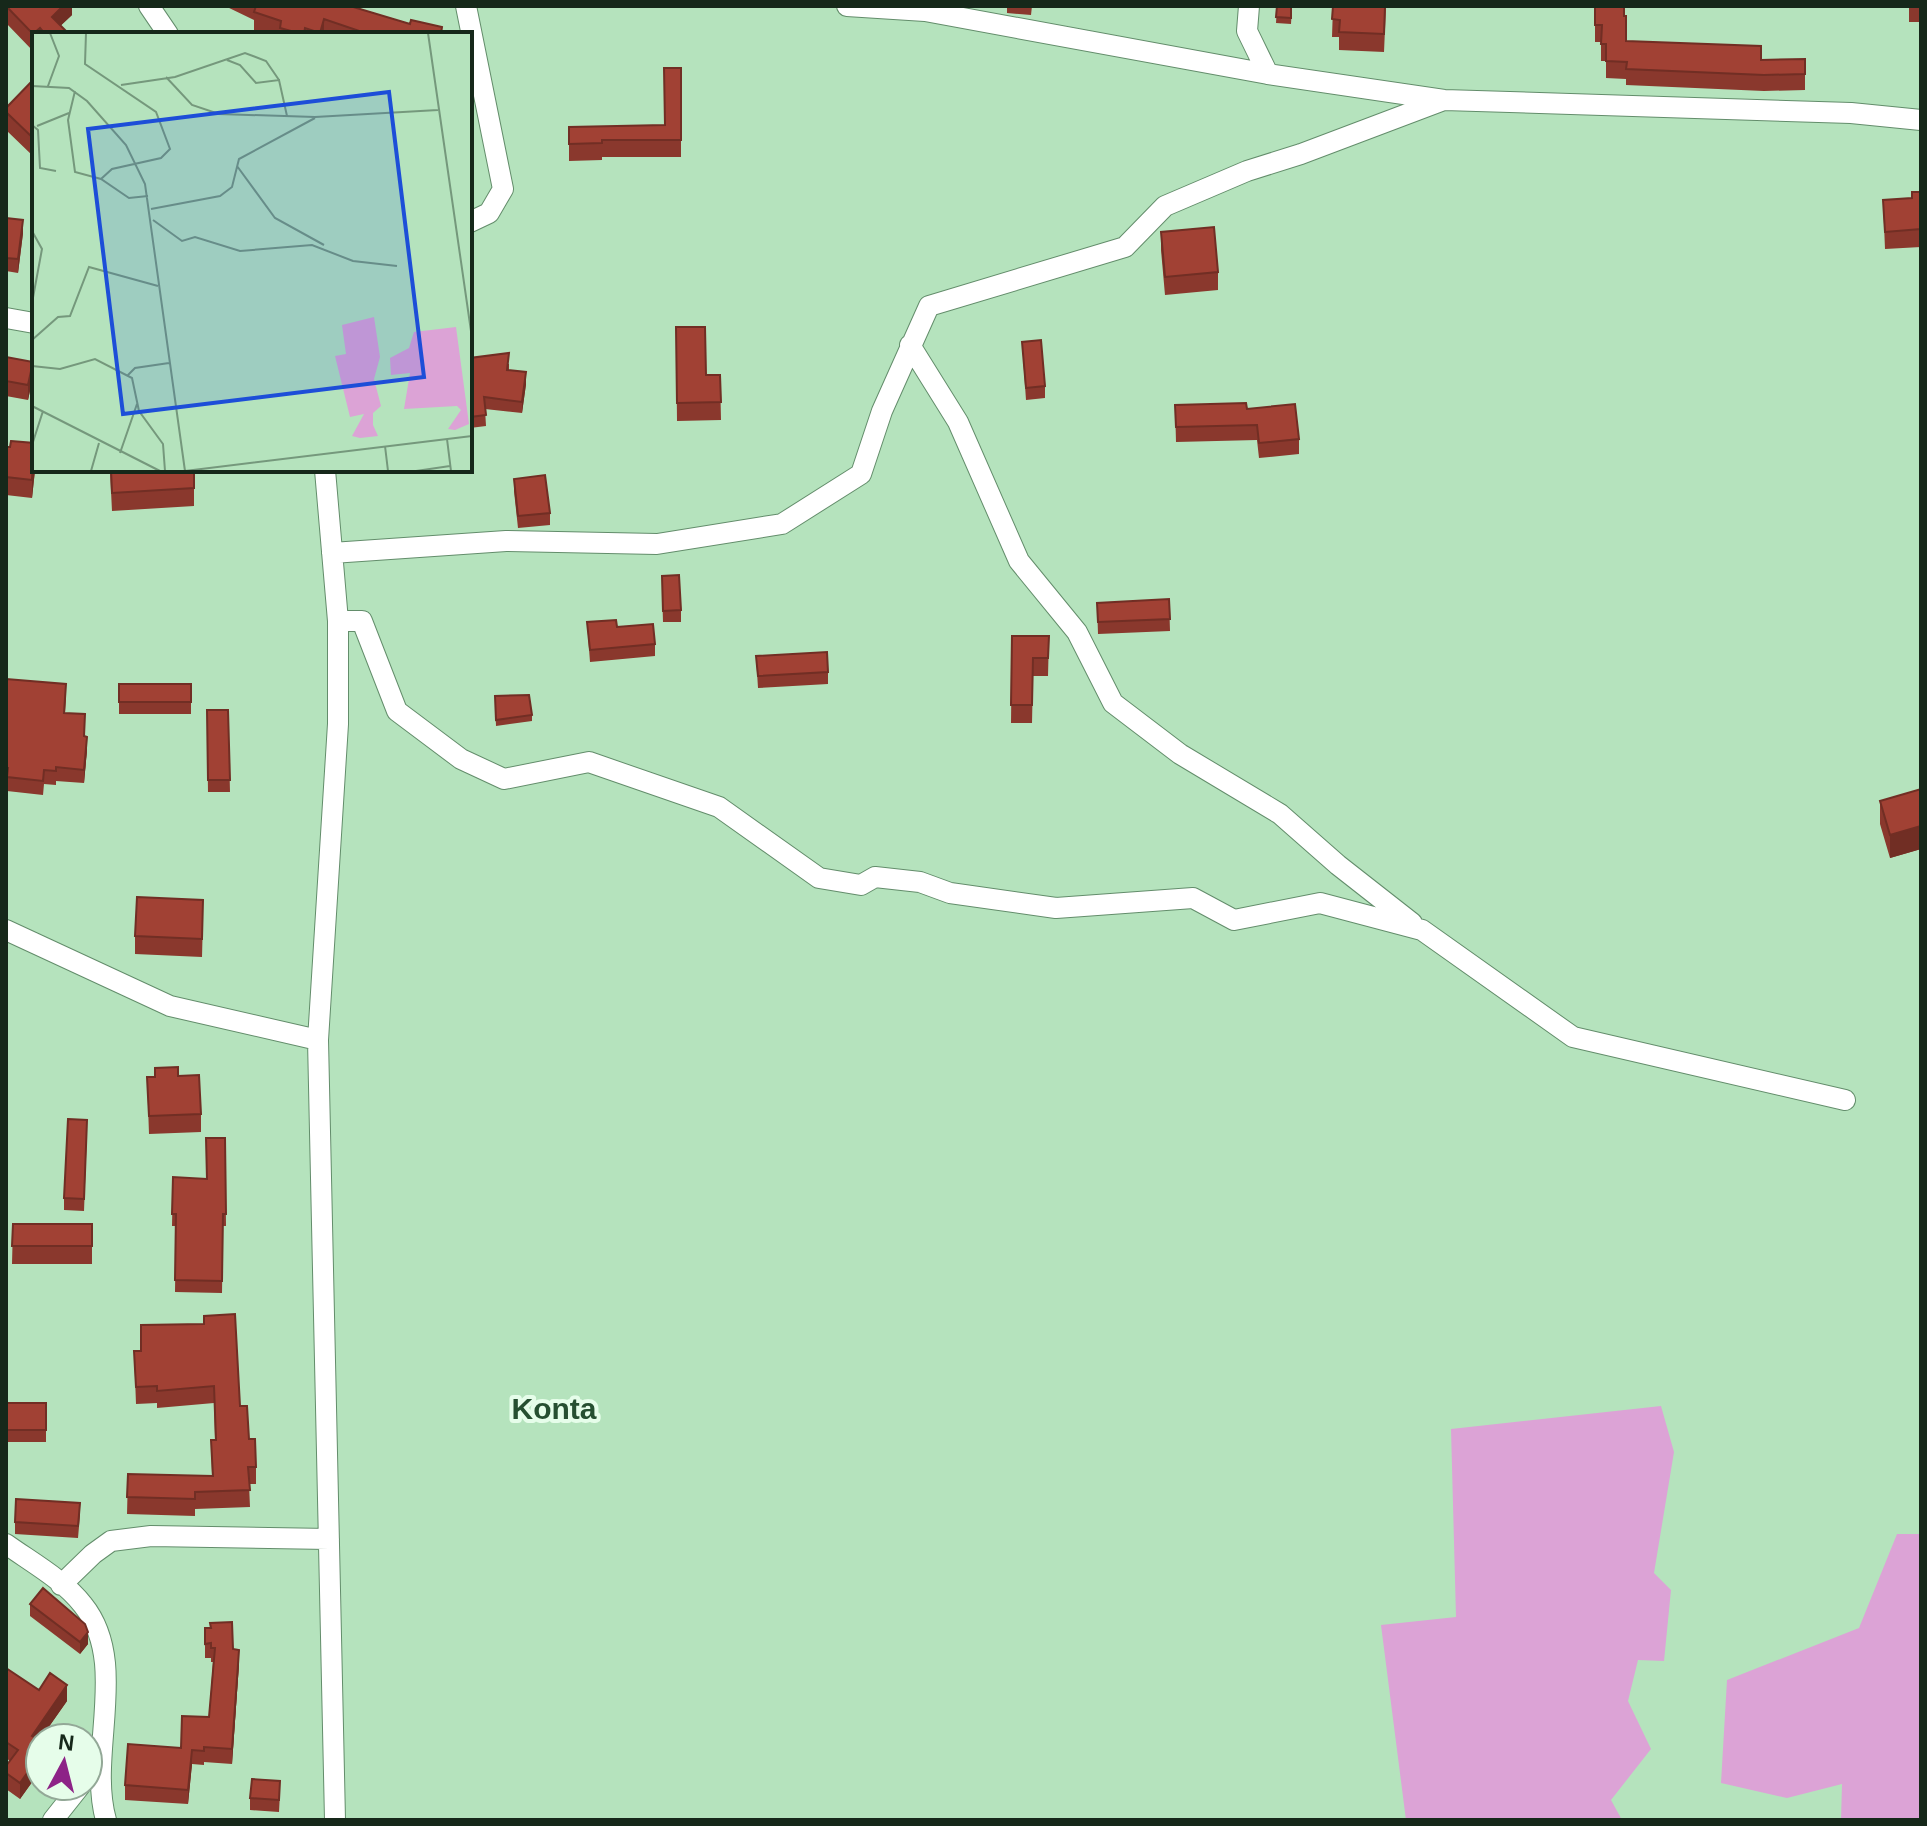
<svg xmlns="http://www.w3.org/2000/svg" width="1927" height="1826" font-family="Arial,sans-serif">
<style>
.green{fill:#dca3d6}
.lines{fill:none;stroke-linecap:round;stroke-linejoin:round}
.minor-casing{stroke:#638d6b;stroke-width:22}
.minor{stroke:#fff;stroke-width:20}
.wall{fill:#8a382d}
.shaded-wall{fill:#712e24}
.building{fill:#a14134;stroke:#712e24;stroke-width:2}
.labels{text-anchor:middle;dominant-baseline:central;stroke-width:8;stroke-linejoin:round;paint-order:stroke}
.district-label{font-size:30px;font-weight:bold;fill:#264f31;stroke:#e6fdea}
.inset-road{fill:none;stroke:#75987c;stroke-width:2}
.view{fill:#1d4ed8;fill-opacity:0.15;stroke:#1d4ed8;stroke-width:4}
.inset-edge{fill:none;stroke:#16281a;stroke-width:4}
</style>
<rect width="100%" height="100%" fill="#b5e3bd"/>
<path class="green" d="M 1661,1406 L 1674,1452 L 1654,1573 L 1671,1590 L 1664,1661 L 1638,1660 L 1628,1701 L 1651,1749 L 1611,1800 L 1622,1820 L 1406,1820 L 1381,1625 L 1456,1617 L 1451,1429 Z
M 1897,1534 L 1921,1534 L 1921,1820 L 1841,1820 L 1842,1784 L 1787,1798 L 1721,1783 L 1727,1680 L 1859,1628 Z"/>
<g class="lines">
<g class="minor-casing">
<path id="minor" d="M 149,6 L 168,34
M 466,6 L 503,189 L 489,213 L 470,222
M 847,6 L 925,11 L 1268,74 L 1444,100 L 1851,113 L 1921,120
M 1249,6 L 1247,31 L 1268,74
M 6,318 L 34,323
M 910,345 L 958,422 L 1019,561 L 1077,632 L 1113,703 L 1180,754 L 1280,814 L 1338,865 L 1412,923
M 325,470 L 338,621 L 338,724 L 318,1040 L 335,1820
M 332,553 L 506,541 L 657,544 L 782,524 L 861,474 L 882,411 L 929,306 L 1125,247 L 1165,206 L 1247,171 L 1301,154 L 1444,100
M 338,621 L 362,621 L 397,711 L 461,759 L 504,779 L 589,762 L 719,807 L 819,878 L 861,885 L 875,877 L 920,882 L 950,893 L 1056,908 L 1193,898 L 1234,920 L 1320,903 L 1422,930 L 1573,1037 L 1845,1100
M 6,930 L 170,1006 L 318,1040
M 6,1544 C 31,1562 64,1580 83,1605 C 130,1663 87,1753 106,1820
M 61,1585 L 93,1554 L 111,1541 L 151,1536 L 329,1539
M 53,1820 L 80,1786"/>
</g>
<use href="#minor" class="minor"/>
</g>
<path class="wall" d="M 6,6 L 72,6 L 72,15 L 60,26 L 67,34 L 34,34 L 33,51 L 6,23 Z
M 225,6 L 350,6 L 442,34 L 265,34 L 254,30 L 254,20 Z
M 1007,6 L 1032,6 L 1031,15 L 1007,13 Z
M 1277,6 L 1292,6 L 1291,24 L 1276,23 Z
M 1333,6 L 1386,6 L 1384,52 L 1339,50 L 1339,37 L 1332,37 Z
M 1595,6 L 1624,16 L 1626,41 L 1761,60 L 1805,59 L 1805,90 L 1764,91 L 1626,85 L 1626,79 L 1606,78 L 1606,61 L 1601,61 L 1601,42 L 1595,42 Z
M 1909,6 L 1921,6 L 1921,22 L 1909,22 Z
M 681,68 L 681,157 L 602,157 L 602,160 L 569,161 L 569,127 L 664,125 Z
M 34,79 L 34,157 L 6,130 L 6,108 Z
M 1921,192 L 1921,247 L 1885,249 L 1883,200 L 1912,198 Z
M 6,218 L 23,233 L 18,273 L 6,271 Z
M 1161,232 L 1218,272 L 1218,290 L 1165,295 L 1161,250 Z
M 676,327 L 706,375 L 720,375 L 721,420 L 677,421 Z
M 1022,342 L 1045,386 L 1045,398 L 1026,400 Z
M 6,357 L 33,377 L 28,400 L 6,396 Z
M 470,358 L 509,364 L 509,370 L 526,384 L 522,413 L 485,409 L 486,426 L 470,428 Z
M 1175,405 L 1247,409 L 1299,439 L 1299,454 L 1259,458 L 1257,440 L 1176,442 Z
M 6,447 L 35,470 L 32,498 L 6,495 Z
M 110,470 L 194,488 L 194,506 L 112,511 Z
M 514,479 L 550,513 L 550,525 L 518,528 L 514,491 Z
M 662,588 L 681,610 L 681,622 L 663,622 Z
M 1169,599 L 1170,631 L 1098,634 L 1097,603 Z
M 587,622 L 617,627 L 655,644 L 655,656 L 590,662 Z
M 1012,636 L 1049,636 L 1048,676 L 1033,676 L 1032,723 L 1011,723 Z
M 756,656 L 828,672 L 828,684 L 758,688 Z
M 6,679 L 66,698 L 65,713 L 84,736 L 87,750 L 84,783 L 56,781 L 56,785 L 44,784 L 43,795 L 7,791 L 7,782 L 6,782 Z
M 119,684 L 191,684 L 191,714 L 119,714 Z
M 495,696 L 532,715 L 532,721 L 496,726 Z
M 228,710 L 230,792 L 208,792 L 207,711 Z
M 1921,789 L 1921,849 L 1890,858 L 1880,824 L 1880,801 Z
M 203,918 L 202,957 L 135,954 L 135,936 Z
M 178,1076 L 201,1114 L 201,1132 L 149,1134 L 147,1077 Z
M 87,1132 L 84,1211 L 64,1210 L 64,1198 Z
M 225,1138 L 226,1226 L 223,1226 L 222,1293 L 175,1292 L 176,1226 L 172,1226 L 173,1177 L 207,1179 Z
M 13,1224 L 92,1224 L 92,1264 L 12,1264 Z
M 141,1325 L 240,1406 L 256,1467 L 256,1484 L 249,1484 L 250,1507 L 195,1509 L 195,1516 L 127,1514 L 128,1474 L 212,1476 L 211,1440 L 215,1440 L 214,1403 L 157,1408 L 157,1403 L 136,1404 L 134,1351 L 141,1351 Z
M 6,1403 L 46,1403 L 46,1442 L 6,1442 Z
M 80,1515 L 78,1538 L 15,1534 L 15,1522 Z
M 30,1604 L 88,1644 L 80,1654 L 30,1616 Z
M 205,1628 L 233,1649 L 239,1664 L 232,1764 L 204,1762 L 204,1765 L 192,1764 L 188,1804 L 125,1800 L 125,1785 L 181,1748 L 209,1717 L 213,1662 L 211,1662 L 211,1658 L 205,1658 Z
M 6,1668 L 39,1690 L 67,1701 L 41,1738 L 40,1738 L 40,1771 L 20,1799 L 6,1789 L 6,1766 L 10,1761 L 6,1758 Z
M 280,1793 L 279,1812 L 250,1810 L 250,1798 Z"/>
<path class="shaded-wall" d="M 63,6 L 72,6 L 72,15 L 52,34 L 52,17 Z
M 324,19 L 324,34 L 320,34 L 320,33 Z
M 40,28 L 40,34 L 34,34 L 33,51 L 33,34 Z
M 23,220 L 23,233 L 18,273 L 18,259 Z
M 33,362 L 33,377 L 28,400 L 28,385 Z
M 526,372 L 526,384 L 522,413 L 522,402 Z
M 34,461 L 35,470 L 32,498 L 32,480 Z
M 87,737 L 87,750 L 84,783 L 84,770 Z
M 1921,826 L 1921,849 L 1890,858 L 1890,835 Z
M 88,1632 L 88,1644 L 80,1654 L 80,1642 Z
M 239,1650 L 239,1664 L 232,1764 L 232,1749 Z
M 67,1685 L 67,1701 L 41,1738 L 40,1738 L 40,1740 L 32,1752 L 32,1736 Z
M 192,1750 L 192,1764 L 188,1804 L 188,1790 Z
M 40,1755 L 40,1771 L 20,1799 L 20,1783 Z"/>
<path class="building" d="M 6,6 L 63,6 L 52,17 L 67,32 L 65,34 L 45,34 L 40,28 L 33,34 Z
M 256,6 L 350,6 L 410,24 L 411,20 L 442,27 L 441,34 L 442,34 L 368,34 L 324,19 L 320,33 L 305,28 L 304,34 L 302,34 L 280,28 L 281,21 L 254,12 Z
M 1277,6 L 1291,6 L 1291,18 L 1276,17 Z
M 1333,6 L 1385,6 L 1384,34 L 1339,32 L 1340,20 L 1332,19 Z
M 1595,6 L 1624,6 L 1624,16 L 1626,16 L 1626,41 L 1761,46 L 1761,60 L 1805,59 L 1805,74 L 1764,75 L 1626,69 L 1627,62 L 1606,61 L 1606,44 L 1601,44 L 1602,25 L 1595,25 Z
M 664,68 L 681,68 L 681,140 L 602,140 L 602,143 L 569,144 L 569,127 L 665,125 Z
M 34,79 L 34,139 L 6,112 L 6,108 Z
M 1912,192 L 1921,192 L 1921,229 L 1885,232 L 1883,200 L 1912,198 Z
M 6,218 L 23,220 L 18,259 L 6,258 Z
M 1214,227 L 1218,272 L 1165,277 L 1161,232 Z
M 676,327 L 705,327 L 706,375 L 720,375 L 721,402 L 677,403 Z
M 1041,340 L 1045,386 L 1026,388 L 1022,342 Z
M 509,353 L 507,370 L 526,372 L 522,402 L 484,397 L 486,415 L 470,417 L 470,358 Z
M 6,357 L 33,362 L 28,385 L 6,381 Z
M 1246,403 L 1247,409 L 1295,404 L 1299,439 L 1259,443 L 1257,425 L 1176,427 L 1175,405 Z
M 11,441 L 34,443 L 32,480 L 6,477 L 6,447 L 10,447 Z
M 111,470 L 194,470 L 194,488 L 112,493 Z
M 545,475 L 550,513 L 518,516 L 514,479 Z
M 679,575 L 681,610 L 663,611 L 662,576 Z
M 1169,599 L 1170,619 L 1098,622 L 1097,603 Z
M 616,620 L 617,627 L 653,624 L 655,644 L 590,650 L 587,622 Z
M 1012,636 L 1049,636 L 1048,658 L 1033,658 L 1032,705 L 1011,705 Z
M 827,652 L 828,672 L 758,676 L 756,656 Z
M 6,679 L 66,684 L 64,713 L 85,714 L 84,736 L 87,737 L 84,770 L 56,767 L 56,771 L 44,770 L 43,781 L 7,777 L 8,768 L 6,768 Z
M 119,684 L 191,684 L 191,702 L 119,702 Z
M 529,695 L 532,715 L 496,720 L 495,696 Z
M 207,710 L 228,710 L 230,780 L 208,780 Z
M 1921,789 L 1921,826 L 1890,835 L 1880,801 Z
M 137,897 L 203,900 L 202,939 L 135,936 Z
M 178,1067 L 178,1076 L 199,1075 L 201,1114 L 149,1116 L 147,1077 L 155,1077 L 155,1068 Z
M 68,1119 L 87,1120 L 84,1199 L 64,1198 Z
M 206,1138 L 225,1138 L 226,1214 L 223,1214 L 222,1281 L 175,1280 L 176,1214 L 172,1214 L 173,1177 L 207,1179 Z
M 13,1224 L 92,1224 L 92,1246 L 12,1246 Z
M 235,1314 L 240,1406 L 247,1406 L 249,1439 L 255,1439 L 256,1467 L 248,1467 L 250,1490 L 195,1492 L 195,1499 L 127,1497 L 128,1474 L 213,1476 L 211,1440 L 216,1440 L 214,1386 L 157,1391 L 157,1386 L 136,1387 L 134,1351 L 141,1351 L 141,1325 L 204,1324 L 204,1316 Z
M 6,1403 L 46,1403 L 46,1430 L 6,1430 Z
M 16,1499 L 80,1503 L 78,1526 L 15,1522 Z
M 43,1588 L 85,1624 L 88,1632 L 80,1642 L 30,1604 Z
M 232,1622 L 233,1649 L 239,1650 L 232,1749 L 204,1747 L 204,1751 L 192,1750 L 188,1790 L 125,1785 L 128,1744 L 181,1748 L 182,1716 L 209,1717 L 215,1648 L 211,1648 L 211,1643 L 205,1644 L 205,1628 L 211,1628 L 210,1623 Z
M 6,1668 L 39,1690 L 50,1673 L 67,1685 L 32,1736 L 40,1741 L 40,1755 L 20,1783 L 6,1773 L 6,1766 L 18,1750 L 6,1742 Z
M 252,1779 L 280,1781 L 279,1800 L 250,1798 Z"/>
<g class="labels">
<g class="district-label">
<text x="554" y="1408">Konta</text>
</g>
</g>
<g transform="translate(32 32)">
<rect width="440" height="440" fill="#b5e3bd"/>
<path d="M 342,285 L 348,325 L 342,347 L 349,374 L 341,381 L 341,393 L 346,404 L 328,406 L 320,404 L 332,382 L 318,385 L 303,324 L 314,322 L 310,293 ZM 424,295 L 437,392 L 423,398 L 416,397 L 429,378 L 425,374 L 372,377 L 378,341 L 359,343 L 358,326 L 377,316 L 382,300 Z" fill="#dca3d6"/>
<path class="inset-road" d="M 54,1 L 53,32 L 124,80 L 138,117 L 129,126 L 80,137 L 69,147M 396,1 L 440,306M 195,28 L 208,33 L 224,51 L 247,48 L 255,84M 134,45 L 160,73 L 187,82 L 283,85 L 406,78M 89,53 L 143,45 L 213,21 L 234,29 L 247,48M 0,54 L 37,56 L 55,69 L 94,113 L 113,152 L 153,439M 16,54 L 27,24 L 18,1M 43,59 L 36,88 L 43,140 L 69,147 L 97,166 L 116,164M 0,93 L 6,98 L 8,136 L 24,139M 5,94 L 37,81M 205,134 L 243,186 L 292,213M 119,177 L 188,164 L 200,155 L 207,127 L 283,86M 121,188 L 150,209 L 163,205 L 208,219 L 280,213 L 321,229 L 365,234M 0,199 L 10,217 L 0,271M 0,308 L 26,285 L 38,284 L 57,235 L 126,254M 0,334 L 28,337 L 63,327 L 100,346 L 107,379 L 131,412 L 133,439M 96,343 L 103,336 L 137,331M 0,374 L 128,439M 415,407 L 419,439M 0,413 L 11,379M 353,414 L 356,439M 88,421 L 105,372M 59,439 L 67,411M 153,439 L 440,404M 384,439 L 418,434"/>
<path class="view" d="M 357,60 L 392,345 L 91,382 L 56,97 Z"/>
<rect width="440" height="440" class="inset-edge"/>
</g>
<rect width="1927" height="1826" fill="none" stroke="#16281a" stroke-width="16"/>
<g transform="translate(64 1762) rotate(7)"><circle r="38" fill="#e6fdea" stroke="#93a897" stroke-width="2"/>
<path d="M0-6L14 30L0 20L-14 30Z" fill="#8d2387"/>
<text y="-12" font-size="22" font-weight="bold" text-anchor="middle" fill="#16281a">N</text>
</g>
</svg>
